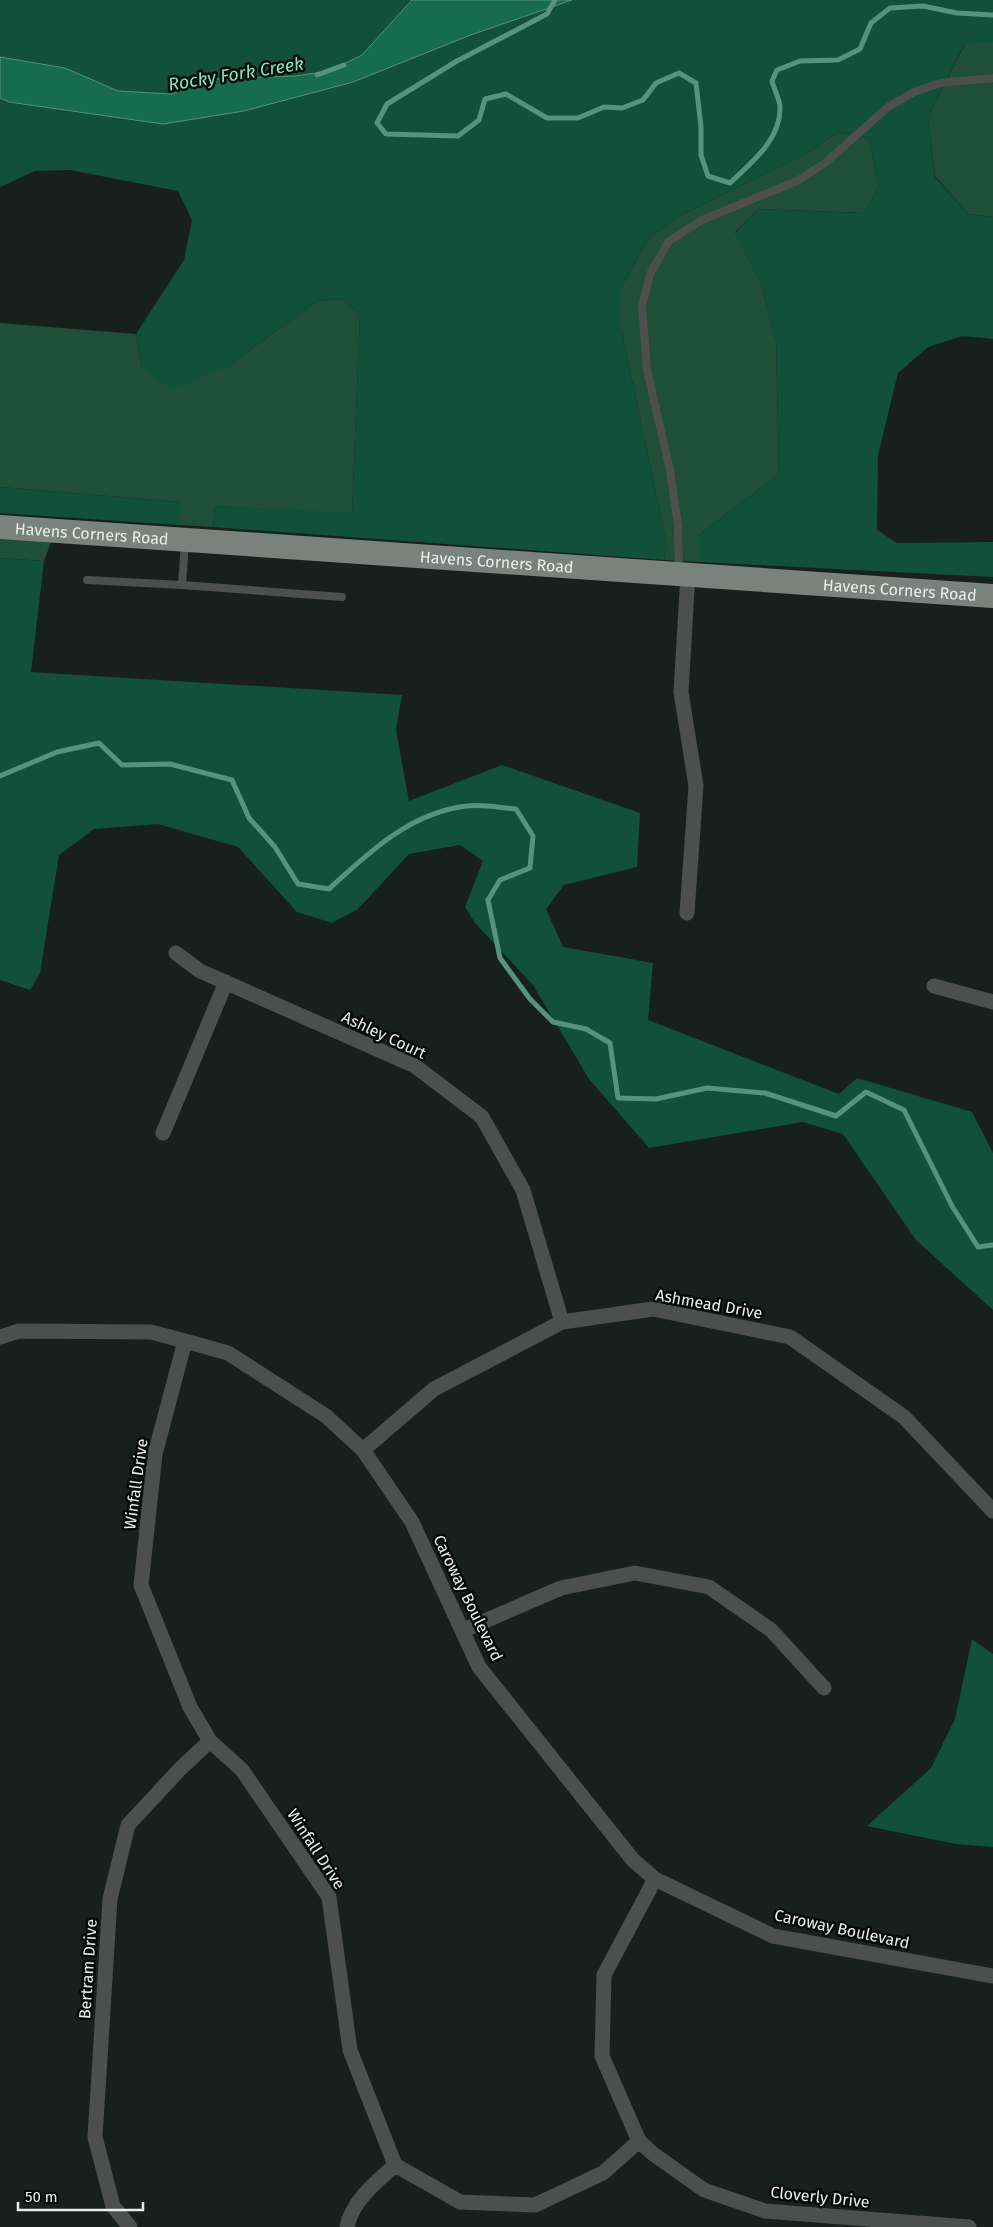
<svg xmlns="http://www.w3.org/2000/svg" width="993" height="2227" font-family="'Fira Sans',sans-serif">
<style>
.green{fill:#1f4e3b}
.forest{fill:#11503a}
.water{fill:#176c4f;stroke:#56937e}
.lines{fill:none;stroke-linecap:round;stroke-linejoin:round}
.stream{stroke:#56937e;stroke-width:5}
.service{stroke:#4b504e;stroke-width:8}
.minor{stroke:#4b504e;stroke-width:15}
.primary{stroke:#79827d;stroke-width:24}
.labels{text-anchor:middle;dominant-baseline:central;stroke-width:5;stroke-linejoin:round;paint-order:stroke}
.street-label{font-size:16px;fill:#e9efec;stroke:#060907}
.water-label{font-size:18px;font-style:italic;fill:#7cebbd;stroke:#060907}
</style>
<rect width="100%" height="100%" fill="#17201c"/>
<path class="green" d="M 993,41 L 993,217 L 968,214 L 935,176 L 928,117 L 966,42 Z
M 838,132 L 869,139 L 879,186 L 865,213 L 758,209 L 735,232 L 761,283 L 776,341 L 779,474 L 698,536 L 698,562 L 664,560 L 666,541 L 622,333 L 622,286 L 648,239 L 679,216 L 806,154 Z
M 343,299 L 360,315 L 352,514 L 215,506 L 213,527 L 179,525 L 180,502 L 0,487 L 0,323 L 136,334 L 142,368 L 227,367 L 317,301 Z
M 0,536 L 52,539 L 44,561 L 0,558 Z"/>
<path class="forest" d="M 0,0 L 412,0 L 362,55 L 330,71 L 295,76 L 215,79 L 171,94 L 118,91 L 65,68 L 0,57 Z
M 572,0 L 993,0 L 993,41 L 965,43 L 928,117 L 935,177 L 968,214 L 993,217 L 993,339 L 962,336 L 928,347 L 898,373 L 878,455 L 877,530 L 897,543 L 993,542 L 993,577 L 698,562 L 698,536 L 779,474 L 776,341 L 761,283 L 735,233 L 758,209 L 865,213 L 879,186 L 869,139 L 838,132 L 806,154 L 679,216 L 648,239 L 622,286 L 622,333 L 666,541 L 664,560 L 213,527 L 215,506 L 352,513 L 360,315 L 343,299 L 317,301 L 227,367 L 172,389 L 142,368 L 136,334 L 184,260 L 192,220 L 178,191 L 70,170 L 35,171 L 0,187 L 0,98 L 9,102 L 163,124 L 244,111 L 353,82 L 468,36 Z
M 0,487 L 181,502 L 179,525 L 0,513 Z
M 0,558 L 44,561 L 31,672 L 402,695 L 396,730 L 409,801 L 502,765 L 640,813 L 637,867 L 564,885 L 546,909 L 563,947 L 653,963 L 648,1020 L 839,1094 L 857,1078 L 972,1112 L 993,1153 L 993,1310 L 916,1240 L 843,1134 L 803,1122 L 649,1148 L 589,1079 L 533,985 L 475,923 L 465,907 L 483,861 L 460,845 L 409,854 L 358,909 L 332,923 L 297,912 L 238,847 L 158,824 L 94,829 L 59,855 L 40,973 L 30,990 L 0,980 Z
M 972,1639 L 993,1654 L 993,1847 L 956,1844 L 867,1826 L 931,1768 L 955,1719 Z"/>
<path class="water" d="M 412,0 L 572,0 L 468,36 L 353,82 L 244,111 L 163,124 L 9,102 L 0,98 L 0,57 L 65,68 L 118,91 L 171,94 L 215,79 L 295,76 L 330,71 L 362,55 Z"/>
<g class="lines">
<path class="stream" d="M 555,0 L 547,14 L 457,61 L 387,104 L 377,123 L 386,134 L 458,136 L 479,120 L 485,99 L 506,94 L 547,118 L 578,118 L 604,107 L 622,108 L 643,100 L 656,83 L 679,73 L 696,83 L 701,127 L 701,155 L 708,176 L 730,183 C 751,163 781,140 780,107 C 780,100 774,89 772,81 L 777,70 L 800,61 L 838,60 L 860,49 L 871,23 L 890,8 L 923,6 L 957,13 L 993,15
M 317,75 L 344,65
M 0,776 L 57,752 L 99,743 L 122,765 L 170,764 L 232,780 L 249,818 L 275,847 L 298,884 L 329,889 C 368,853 411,812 467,806 C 483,804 501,808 516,809 L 533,836 L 530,868 L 500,880 L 488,900 L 500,958 L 530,999 L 553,1022 L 586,1029 L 610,1043 L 618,1098 L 656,1099 L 707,1088 L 765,1093 L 836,1116 L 866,1092 L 904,1110 L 952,1206 L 978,1247 L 993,1245"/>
<path class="service" d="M 185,542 L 182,585 L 342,597
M 679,572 L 678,525 L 670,470 L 647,370 L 642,306 L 650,274 L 669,241 L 702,220 L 797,181 L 825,163 L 888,107 L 914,92 L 940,83 L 993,78
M 87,580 L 182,585"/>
<path class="minor" d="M 687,913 L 696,786 L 681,692 L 688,574
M 176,953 L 200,971 L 415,1066 L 482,1117 L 523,1190 L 562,1322
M 934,986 L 993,1002
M 163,1133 L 226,982
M 0,1337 L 19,1331 L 151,1332 L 185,1341 L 228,1353 L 326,1416 L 363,1450 L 412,1522 L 479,1667 L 633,1860 L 655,1879 L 773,1936 L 993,1976
M 185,1341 L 155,1454 L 141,1585 L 190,1707 L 210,1741 L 242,1770 L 329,1897 L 350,2050 L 395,2165 L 460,2202 L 535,2205 L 603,2173 L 639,2141
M 363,1450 L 434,1389 L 562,1322 L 653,1309 L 790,1337 L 904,1417 L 993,1511
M 464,1630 L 561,1588 L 635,1573 L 709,1587 L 771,1630 L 824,1688
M 655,1879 L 604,1975 L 602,2056 L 639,2141 L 652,2153 L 704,2190 L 765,2211 L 969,2227
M 130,2227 L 113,2206 L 95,2137 L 110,1899 L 128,1825 L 180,1769 L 210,1741
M 347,2227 C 352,2201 376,2182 395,2165"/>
<path class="primary" id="s1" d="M 0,527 L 993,596"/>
</g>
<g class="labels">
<g class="street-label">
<text stroke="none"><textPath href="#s1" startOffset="92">Havens Corners Road</textPath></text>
<text stroke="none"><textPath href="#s1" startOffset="498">Havens Corners Road</textPath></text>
<text stroke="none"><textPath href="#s1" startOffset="902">Havens Corners Road</textPath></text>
<text transform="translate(384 1035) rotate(25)">Ashley Court</text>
<text transform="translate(709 1304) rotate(10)">Ashmead Drive</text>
<text transform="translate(136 1484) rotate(-82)">Winfall Drive</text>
<text transform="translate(468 1598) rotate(64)">Caroway Boulevard</text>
<text transform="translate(316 1849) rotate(57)">Winfall Drive</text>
<text transform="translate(842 1929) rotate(12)">Caroway Boulevard</text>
<text transform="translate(88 1969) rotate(-86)">Bertram Drive</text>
<text transform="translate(820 2197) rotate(6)">Cloverly Drive</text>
</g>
<g class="water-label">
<text transform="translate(236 74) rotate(-9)">Rocky Fork Creek</text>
</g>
</g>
<path d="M18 2202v8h125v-8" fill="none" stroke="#e9efec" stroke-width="2.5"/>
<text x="25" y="2202" font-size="15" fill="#e9efec" stroke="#060907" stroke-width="4" paint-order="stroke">50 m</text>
</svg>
